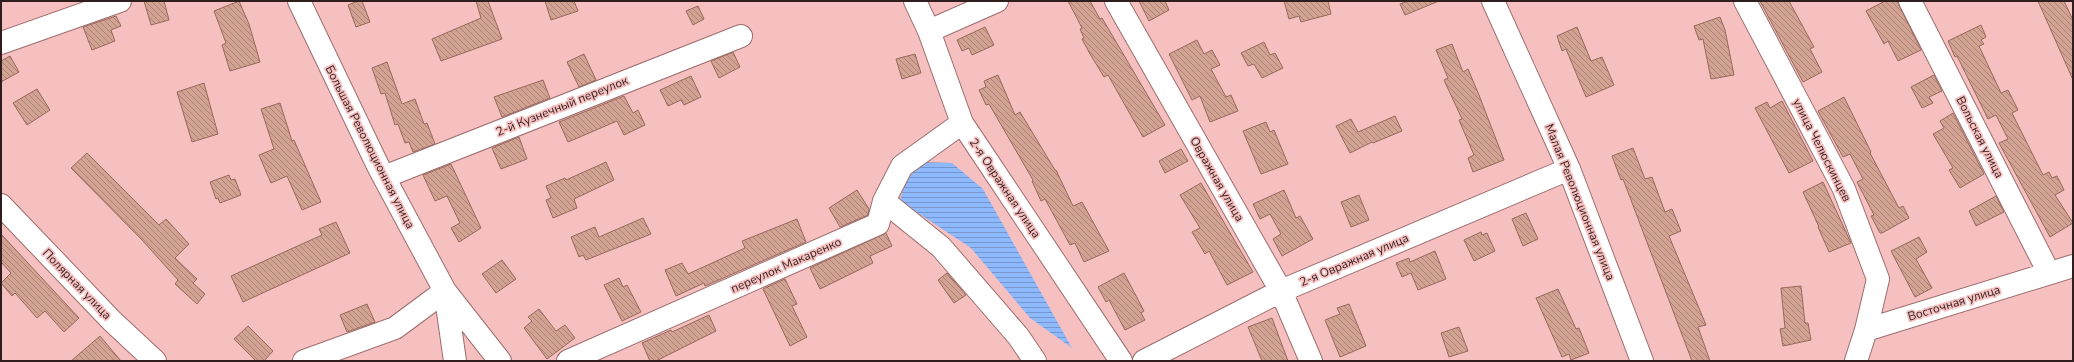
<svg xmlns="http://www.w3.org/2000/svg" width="2074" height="362" font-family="'Nunito Sans',sans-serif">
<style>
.water{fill:url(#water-rules)}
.building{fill:url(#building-back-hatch);stroke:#976a5b}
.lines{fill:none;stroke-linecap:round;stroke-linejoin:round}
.minor-casing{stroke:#9e6d6d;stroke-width:24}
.minor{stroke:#fff;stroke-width:22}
.labels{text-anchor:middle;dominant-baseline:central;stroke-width:3.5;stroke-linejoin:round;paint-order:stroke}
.street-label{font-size:12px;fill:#301d1d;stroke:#f6c0c0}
</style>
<defs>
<pattern id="water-rules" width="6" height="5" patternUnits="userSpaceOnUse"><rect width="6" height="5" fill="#8eb9fd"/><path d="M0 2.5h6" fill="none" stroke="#7496cc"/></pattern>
<pattern id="building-back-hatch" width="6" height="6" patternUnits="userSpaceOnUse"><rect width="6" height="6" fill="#d2a292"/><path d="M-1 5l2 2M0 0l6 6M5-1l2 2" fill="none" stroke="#ab8377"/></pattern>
</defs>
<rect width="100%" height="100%" fill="#f6c0c0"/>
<path class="water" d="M 920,162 L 952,163 L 983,189 L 1072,348 L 1030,318 L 971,248 L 900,201 L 906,179 Z"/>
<path class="building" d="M 144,1 L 164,1 L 169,20 L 151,25 Z
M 239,1 L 249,24 L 260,62 L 230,71 L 222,45 L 226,43 L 214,11 Z
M 358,1 L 362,1 L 370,22 L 356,27 L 348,5 Z
M 476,1 L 488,1 L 502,39 L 441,61 L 432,39 L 481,18 Z
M 545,1 L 574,1 L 578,11 L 551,20 Z
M 1068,1 L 1090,1 L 1100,19 L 1102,18 L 1165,125 L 1143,137 L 1108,75 L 1104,77 L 1090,54 L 1082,39 L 1084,38 L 1080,29 L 1082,28 Z
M 1139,1 L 1165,1 L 1169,10 L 1149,21 Z
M 1284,1 L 1328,1 L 1331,14 L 1301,22 L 1299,16 L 1289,19 Z
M 1408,1 L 1439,1 L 1405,15 L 1400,4 Z
M 1760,1 L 1789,1 L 1814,47 L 1810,49 L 1822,72 L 1803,82 Z
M 1885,1 L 1897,1 L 1921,50 L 1898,61 L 1888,41 L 1884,44 L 1866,11 Z
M 2038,1 L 2064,1 L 2073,20 L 2073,80 Z
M 698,6 L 704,19 L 693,25 L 686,11 Z
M 116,16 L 121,26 L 111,30 L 115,41 L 92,50 L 83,27 Z
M 1720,17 L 1725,30 L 1734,75 L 1711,79 L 1703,39 L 1699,40 L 1694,26 Z
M 1981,25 L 1986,37 L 1981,40 L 1984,44 L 1979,46 L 2001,93 L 2008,90 L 2018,110 L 2012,113 L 2043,175 L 2049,172 L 2052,178 L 2057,176 L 2064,190 L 2055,195 L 2073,223 L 2050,237 L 1999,143 L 2008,139 L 1996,115 L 1988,119 L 1957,56 L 1955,57 L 1948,41 Z
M 985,27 L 994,45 L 972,55 L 969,48 L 962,51 L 957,40 Z
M 1577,27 L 1591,61 L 1602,57 L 1614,85 L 1586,97 L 1566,49 L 1562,51 L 1557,36 Z
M 1197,40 L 1204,54 L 1212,50 L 1220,65 L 1211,69 L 1226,97 L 1231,95 L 1238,111 L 1210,122 L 1200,96 L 1192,100 L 1169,54 Z
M 1264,42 L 1270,55 L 1275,53 L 1283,68 L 1262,78 L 1254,64 L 1248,66 L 1241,53 Z
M 1452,44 L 1463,72 L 1468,69 L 1479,95 L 1504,160 L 1473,172 L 1468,158 L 1474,155 L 1459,120 L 1462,119 L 1444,80 L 1448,78 L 1436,50 Z
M 733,52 L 740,67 L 719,78 L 711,61 Z
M 584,54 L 596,80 L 579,87 L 567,62 Z
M 915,54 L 921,73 L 902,79 L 896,59 Z
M 10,56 L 19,72 L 1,82 L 1,61 Z
M 387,62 L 402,104 L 415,99 L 424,124 L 427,123 L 435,144 L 413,152 L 409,142 L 405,143 L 398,124 L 395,125 L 385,93 L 381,94 L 372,68 Z
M 998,75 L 1015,115 L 1020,112 L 1055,170 L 1056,170 L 1073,206 L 1082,202 L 1109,251 L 1084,262 L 1075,243 L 1070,245 L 1045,199 L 1041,201 L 1032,181 L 1033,180 L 989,104 L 986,105 L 979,90 L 986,87 L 984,81 Z
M 1934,75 L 1942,91 L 1929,97 L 1933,103 L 1922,108 L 1911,87 Z
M 691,76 L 701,97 L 684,105 L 681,100 L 668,106 L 660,90 Z
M 543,80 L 550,98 L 502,117 L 494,97 Z
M 204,83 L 218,134 L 192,142 L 177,92 Z
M 37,89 L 50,110 L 27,125 L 13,103 Z
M 624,96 L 633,113 L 638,110 L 645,125 L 624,135 L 617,121 L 568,142 L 559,122 Z
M 1844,97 L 1871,152 L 1870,153 L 1899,208 L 1903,206 L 1909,218 L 1882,233 L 1880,233 L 1871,216 L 1874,215 L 1857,182 L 1863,179 L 1850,154 L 1843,157 L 1818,111 Z
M 1782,101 L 1813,161 L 1789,173 L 1755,108 L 1767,102 L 1770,108 Z
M 280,103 L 292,141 L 294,140 L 321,202 L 302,210 L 287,176 L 271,183 L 259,155 L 274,149 L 261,109 Z
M 1953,113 L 1984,174 L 1960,188 L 1949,170 L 1953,168 L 1933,134 L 1944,128 L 1940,121 Z
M 1395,116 L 1402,131 L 1373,143 L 1372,142 L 1350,153 L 1336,126 L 1351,119 L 1358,132 Z
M 1266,122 L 1270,132 L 1274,130 L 1288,164 L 1261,174 L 1243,131 Z
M 519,137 L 527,159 L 501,169 L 492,148 Z
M 1633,148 L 1645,179 L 1652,177 L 1665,212 L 1672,209 L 1681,231 L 1669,236 L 1706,325 L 1698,327 L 1710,361 L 1692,361 L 1623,179 L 1621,180 L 1612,156 Z
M 1181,149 L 1188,161 L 1165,173 L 1159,161 Z
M 87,153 L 159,225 L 166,219 L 189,244 L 175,258 L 197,279 L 193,283 L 205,294 L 197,304 L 175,284 L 178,280 L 142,240 L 71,168 Z
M 606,162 L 614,180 L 574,199 L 577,208 L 553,218 L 546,200 L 551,198 L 546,186 L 565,178 L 566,180 Z
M 451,164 L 481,228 L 459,242 L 451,228 L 460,223 L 447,196 L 435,201 L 423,175 Z
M 229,175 L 231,180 L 235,179 L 241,195 L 220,203 L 218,198 L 216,199 L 210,182 Z
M 1823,182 L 1851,243 L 1829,252 L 1818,227 L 1819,227 L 1803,192 Z
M 1201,183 L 1253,272 L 1227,285 L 1209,251 L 1205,254 L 1192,232 L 1200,228 L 1180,195 Z
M 857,190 L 869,209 L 868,215 L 840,227 L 829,208 Z
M 1284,190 L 1296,218 L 1300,216 L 1313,239 L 1282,256 L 1273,239 L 1281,234 L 1270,214 L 1260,219 L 1253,204 Z
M 1359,195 L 1369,220 L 1351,227 L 1341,202 Z
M 1996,196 L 2004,212 L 1976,226 L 1969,211 Z
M 1526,213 L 1538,239 L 1523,246 L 1512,219 Z
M 643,218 L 651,234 L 586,260 L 583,255 L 579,257 L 571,237 L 595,227 L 599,237 Z
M 797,219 L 806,242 L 705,286 L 704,283 L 676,296 L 665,270 L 682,263 L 688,274 L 745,248 L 742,241 Z
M 336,222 L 350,253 L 243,302 L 231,276 L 322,235 L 319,229 Z
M 1481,232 L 1482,235 L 1487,233 L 1495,251 L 1474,261 L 1464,240 Z
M 886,233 L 892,246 L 870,256 L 873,263 L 820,289 L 810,268 Z
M 1,234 L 79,318 L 64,332 L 45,311 L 37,318 L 15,293 L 12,296 L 1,283 L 11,273 L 1,262 Z
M 1919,237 L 1927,252 L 1916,259 L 1932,288 L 1915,297 L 1891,251 Z
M 1435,251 L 1446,279 L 1418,290 L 1411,273 L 1402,277 L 1396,263 L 1409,258 L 1410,262 Z
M 502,260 L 516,279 L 496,293 L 482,274 Z
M 947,273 L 966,295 L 954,303 L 938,280 Z
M 1124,273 L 1144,311 L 1141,313 L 1145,320 L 1125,330 L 1109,300 L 1106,302 L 1098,287 Z
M 619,278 L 623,287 L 627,285 L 641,312 L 622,321 L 604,285 Z
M 785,279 L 797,304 L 792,306 L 807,337 L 790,346 L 763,289 Z
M 1801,286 L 1805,323 L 1808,323 L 1811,340 L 1783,346 L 1780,329 L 1785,328 L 1781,288 Z
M 1558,289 L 1576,329 L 1579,328 L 1589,353 L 1571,360 L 1569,354 L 1562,357 L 1536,298 Z
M 367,304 L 375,322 L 347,332 L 340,315 Z
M 1349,304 L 1366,346 L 1340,357 L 1325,320 L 1340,314 L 1337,308 Z
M 539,309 L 556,331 L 565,325 L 575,338 L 547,359 L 524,328 L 532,321 L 528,317 Z
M 709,315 L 716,331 L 656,361 L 650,361 L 642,343 L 671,330 L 672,332 Z
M 1272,318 L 1288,361 L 1262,361 L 1248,327 Z
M 248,326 L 273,351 L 264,361 L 256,361 L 234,339 Z
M 1459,327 L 1468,351 L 1449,357 L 1441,333 Z
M 100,336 L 121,361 L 71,361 Z"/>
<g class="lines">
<g class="minor-casing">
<path id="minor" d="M 299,1 L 378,166 L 445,291 L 500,361
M 915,1 L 929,31 L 962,123 L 1121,361
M 1116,1 L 1281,291 L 1311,361
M 1493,1 L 1569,169 L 1642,361
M 1745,1 L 1844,189 L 1878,279 L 1866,330
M 1910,1 L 2049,273
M 929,31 L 997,1
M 1,43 L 120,1
M 384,177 L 741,36
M 884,201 L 941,247 L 1018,336 L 1035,361
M 1,205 L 112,321 L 155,361
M 304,361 L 395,328 L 445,291 L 455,361
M 568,361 L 878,224 L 884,201 L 902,166 L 962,123
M 1144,361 L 1281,291 L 1569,169
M 1856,361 L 1866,330 L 2073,266"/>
</g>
<use href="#minor" class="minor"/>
</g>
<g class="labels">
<g class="street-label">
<text transform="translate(562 106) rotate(-22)">2-й Кузнечный переулок</text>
<text transform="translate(1980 137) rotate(63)">Вольская улица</text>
<text transform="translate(370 147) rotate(63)">Большая Революционная улица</text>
<text transform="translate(1822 150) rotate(63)">улица Челюскинцев</text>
<text transform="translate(1217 179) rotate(60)">Овражная улица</text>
<text transform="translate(1005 188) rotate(56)">2-я Овражная улица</text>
<text transform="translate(1580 202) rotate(68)">Малая Революционная улица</text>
<text transform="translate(1354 260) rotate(-23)">2-я Овражная улица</text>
<text transform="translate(786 265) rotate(-24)">переулок Макаренко</text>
<text transform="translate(77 284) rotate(46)">Полярная улица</text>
<text transform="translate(1954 303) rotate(-17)">Восточная улица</text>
</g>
</g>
<rect width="2074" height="362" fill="none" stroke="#301d1d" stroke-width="4"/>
</svg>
